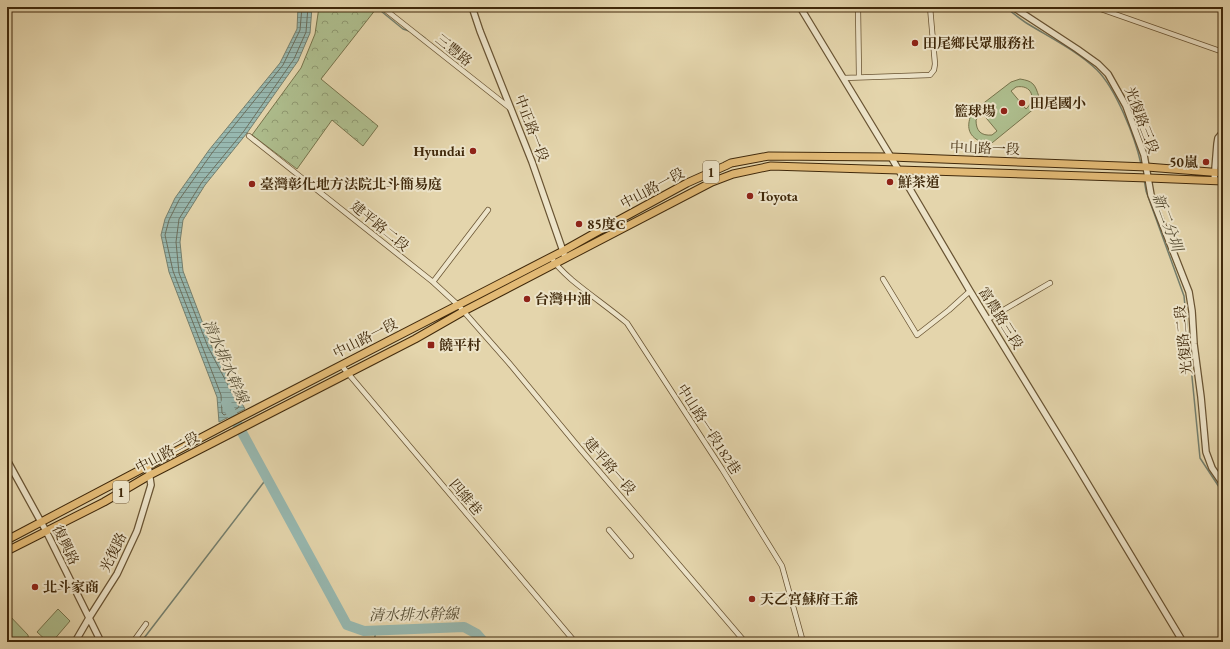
<svg xmlns="http://www.w3.org/2000/svg" width="1230" height="649" font-family="'EB Garamond','Noto Serif TC',serif">
<style>
.forest{fill:url(#forest-crowns);stroke:#77744c}
.pitch{fill:#aebe8e;stroke:#77744c;fill-rule:evenodd}
.water{fill:url(#water-rules);stroke:#747f6e}
.lines{fill:none;stroke-linecap:round;stroke-linejoin:round}
.shore{stroke:#6c705e;stroke-width:1}
.stream{stroke:#747f6e;stroke-width:1.5}
.river{stroke:#97b8b0;stroke-width:10}
.minor-casing{stroke:#695433;stroke-width:6}
.tertiary-casing{stroke:#695433;stroke-width:8}
.primary-casing{stroke:#40290b;stroke-width:9}
.minor{stroke:#ede4c9;stroke-width:4.5}
.tertiary{stroke:#ede4c9;stroke-width:5.5}
.primary{stroke:#e2ba76;stroke-width:7}
.poi-dot{fill:#8f2418;stroke:#ede4c9;stroke-width:1.5}
.labels{text-anchor:middle;dominant-baseline:central;stroke-width:4;stroke-linejoin:round;paint-order:stroke}
.shield{fill:#ede4c9;stroke:#746144;stroke-width:1}
.shield-label{font-size:13px;font-weight:bold;fill:#40290b}
.poi-label{font-size:14px;font-weight:bold;fill:#40290b;stroke:#ede4c9;text-anchor:start}
.street-label{font-size:14px;fill:#40290b;stroke:#ede4c9}
.water-label{font-size:15px;font-style:italic;fill:#564d34;stroke:#ede4c9}
</style>
<defs>
<pattern id="forest-crowns" width="20" height="18" patternUnits="userSpaceOnUse"><rect width="20" height="18" fill="#aebe8e"/><path d="M2 6a3 3 0 1 1 6 0M12 15a3 3 0 1 1 6 0" fill="none" stroke="#8f9a72"/></pattern>
<pattern id="water-rules" width="6" height="5" patternUnits="userSpaceOnUse"><rect width="6" height="5" fill="#97b8b0"/><path d="M0 2.5h6" fill="none" stroke="#7d968d"/></pattern>
</defs>
<rect width="100%" height="100%" fill="#e4d5ac"/>
<filter id="stains"><feTurbulence type="fractalNoise" baseFrequency=".005" numOctaves="4"/><feColorMatrix values="0 0 0 0 .2 0 0 0 0 .09 0 0 0 0 .02 0 0 0 .5 -.17"/></filter>
<radialGradient id="worn" r=".72"><stop offset=".6" stop-color="#630" stop-opacity="0"/><stop offset="1" stop-color="#630" stop-opacity=".3"/></radialGradient>
<path class="forest" d="M 319,7 L 373,7 L 376,9 L 321,79 L 378,126 L 363,146 L 332,120 L 297,169 L 252,135 L 301,68 L 315,34 Z"/>
<path class="pitch" d="M 1020,79 C 1033,81 1035,84 1039,97 L 1044,97 L 1046,99 L 987,147 C 984,142 980,142 976,139 C 966,132 968,122 972,112 L 1011,82 ZM 1016,87 C 1032,84 1037,99 1026,109 L 1011,91 ZM 982,113 L 997,131 L 992,135 C 981,136 976,131 976,120 Z
M 58,609 L 70,621 L 52,642 L 48,642 L 37,632 Z
M 7,613 L 28,635 L 29,642 L 7,642 Z"/>
<path class="water" d="M 298,7 L 312,7 L 310,33 L 298,61 L 247,133 L 205,185 L 183,220 L 180,242 L 183,271 L 211,345 L 245,409 L 219,422 L 217,397 L 169,272 L 161,235 L 165,219 L 175,198 L 209,150 L 280,63 L 297,29 Z"/>
<g class="lines">
<path class="shore" d="M 302,7 L 300,30 L 283,65 L 212,153 L 179,200 L 169,220 L 165,235 L 173,271 L 221,395 L 222,413 L 224,415 L 238,408 L 239,406 L 208,347 L 179,273 L 176,242 L 179,219 L 202,182 L 244,131 L 294,59 L 306,32 L 308,7"/>
<path class="stream" d="M 376,7 L 403,29 L 409,31
M 1005,7 C 1013,13 1020,19 1028,24 C 1051,38 1077,51 1097,70 C 1116,89 1135,137 1141,164
M 416,32 L 425,38
M 1144,179 L 1146,191 L 1184,296 L 1200,458 L 1223,493
M 141,642 L 267,478
M 374,642 L 376,630"/>
<path class="river" d="M 226,403 L 347,625 L 364,631 L 464,627 L 477,634 L 484,642"/>
<g class="minor-casing">
<path id="minor" d="M 382,7 L 511,109
M 858,7 L 859,77
M 1095,7 L 1223,52
M 844,78 L 930,75 L 934,70 L 935,64 L 930,7
M 249,136 L 433,282 L 458,305 L 509,363 L 581,450 L 745,642
M 551,257 C 556,266 564,273 572,280 C 590,295 609,308 627,323 L 722,469 L 782,566 L 803,642
M 883,279 L 917,335 L 949,310 L 970,291
M 433,282 L 488,210
M 988,319 L 1050,283
M 341,365 L 575,642
M 609,530 L 631,556
M 133,642 L 146,624"/>
</g>
<g class="tertiary-casing">
<path id="tertiary" d="M 472,7 L 480,31 L 532,162 L 564,254
M 800,7 L 891,157 L 970,291 L 1071,456 L 1183,642
M 1013,7 L 1077,49 L 1098,64 L 1108,74 L 1126,106 L 1144,155 L 1151,195 L 1189,292 L 1192,311 L 1194,344 L 1201,397 L 1206,452 L 1212,468 L 1223,484
M 1214,181 L 1217,144 L 1218,138 L 1223,132
M 7,460 L 46,531 L 101,642
M 75,642 L 89,618 L 117,574 L 137,531 L 151,485 L 148,465"/>
</g>
<g class="primary-casing">
<path id="primary" d="M 7,540 L 231,422 L 563,251 L 595,233 L 687,183 L 725,166 L 731,163 L 769,156 L 891,157 L 1147,167 L 1223,173
M 7,551 L 104,502 L 150,475 L 415,339 L 464,311 L 712,182 L 733,174 L 771,166 L 1149,178 L 1223,181"/>
</g>
<use href="#minor" class="minor"/>
<use href="#tertiary" class="tertiary"/>
<use href="#primary" class="primary"/>
</g>
<g class="poi-dot">
<circle cx="915" cy="43" r="4"/>
<circle cx="1022" cy="103" r="4"/>
<circle cx="1004" cy="111" r="4"/>
<circle cx="473" cy="151" r="4"/>
<circle cx="1206" cy="162" r="4"/>
<circle cx="890" cy="182" r="4"/>
<circle cx="252" cy="184" r="4"/>
<circle cx="750" cy="196" r="4"/>
<circle cx="579" cy="224" r="4"/>
<circle cx="527" cy="299" r="4"/>
<rect x="427" y="341" width="8" height="8" rx="2"/>
<circle cx="35" cy="587" r="4"/>
<circle cx="752" cy="599" r="4"/>
</g>
<g class="labels">
<g class="shield">
<rect x="703" y="161" width="16" height="22" rx="3"/>
<rect x="113" y="481" width="16" height="22" rx="3"/>
</g>
<g class="shield-label">
<text x="711" y="172">1</text>
<text x="121" y="492">1</text>
</g>
<g class="poi-label">
<text x="923" y="43">田尾鄉民眾服務社</text>
<text x="1030" y="103">田尾國小</text>
<text x="996" y="111" text-anchor="end">籃球場</text>
<text x="465" y="151" text-anchor="end">Hyundai</text>
<text x="1198" y="162" text-anchor="end">50嵐</text>
<text x="898" y="182">鮮茶道</text>
<text x="260" y="184">臺灣彰化地方法院北斗簡易庭</text>
<text x="758" y="196">Toyota</text>
<text x="587" y="224">85度C</text>
<text x="535" y="299">台灣中油</text>
<text x="439" y="345">饒平村</text>
<text x="43" y="587">北斗家商</text>
<text x="760" y="599">天乙宮蘇府王爺</text>
</g>
<g class="street-label">
<text transform="translate(454 50) rotate(39)">三豐路</text>
<text transform="translate(1142 120) rotate(69)">光復路三段</text>
<text transform="translate(532 128) rotate(69)">中正路一段</text>
<text transform="translate(985 148) rotate(2)">中山路一段</text>
<text transform="translate(652 188) rotate(-28)">中山路一段</text>
<text transform="translate(380 226) rotate(39)">建平路二段</text>
<text transform="translate(1001 318) rotate(58)">富農路三段</text>
<text transform="translate(365 338) rotate(-27)">中山路一段</text>
<text transform="translate(1183 340) rotate(-96)">光復路二段</text>
<text transform="translate(709 429) rotate(57)">中山路一段182巷</text>
<text transform="translate(167 452) rotate(-28)">中山路二段</text>
<text transform="translate(610 466) rotate(49)">建平路一段</text>
<text transform="translate(466 497) rotate(50)">四維巷</text>
<text transform="translate(66 545) rotate(64)">復興路</text>
<text transform="translate(113 552) rotate(-64)">光復路</text>
</g>
<g class="water-label">
<text transform="translate(1168 222) rotate(70)">新二分圳</text>
<text transform="translate(226 361) rotate(66)">清水排水幹線</text>
<text transform="translate(414 614) rotate(-1)">清水排水幹線</text>
</g>
</g>
<rect width="1230" height="649" fill="none" stroke="#e4d5ac" stroke-width="24"/>
<rect x="8" y="8" width="1214" height="633" fill="none" stroke="#40290b" stroke-width="2"/>
<rect x="12" y="12" width="1206" height="625" fill="none" stroke="#40290b"/>
<rect width="100%" height="100%" filter="url(#stains)"/>
<rect width="100%" height="100%" fill="url(#worn)"/>
</svg>
